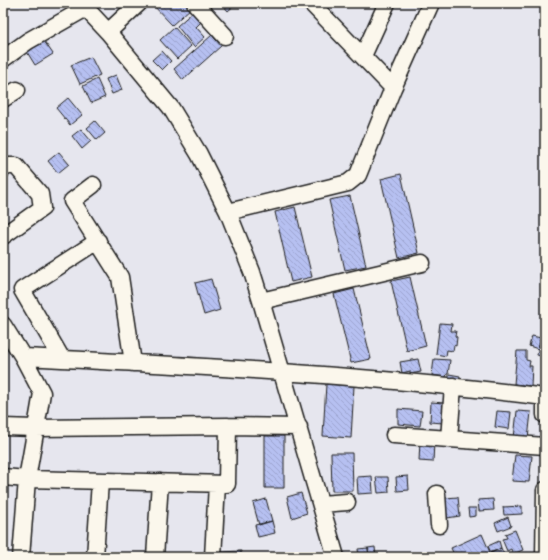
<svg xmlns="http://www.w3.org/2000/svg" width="548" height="560" font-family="Dekko,sans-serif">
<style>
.building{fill:url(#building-back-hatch);stroke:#1c1c1c}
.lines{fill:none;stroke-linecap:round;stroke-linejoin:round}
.minor-casing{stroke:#1c1c1c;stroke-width:19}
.minor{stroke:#fbf7ec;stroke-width:16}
</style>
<defs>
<pattern id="building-back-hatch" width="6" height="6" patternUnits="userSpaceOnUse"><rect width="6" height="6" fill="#b6c0f1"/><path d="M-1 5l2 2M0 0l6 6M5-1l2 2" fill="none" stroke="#9ca4ce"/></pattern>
</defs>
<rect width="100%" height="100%" fill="#e6e6ee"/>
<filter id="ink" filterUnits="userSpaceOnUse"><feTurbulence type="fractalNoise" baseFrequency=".025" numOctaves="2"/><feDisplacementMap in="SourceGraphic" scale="8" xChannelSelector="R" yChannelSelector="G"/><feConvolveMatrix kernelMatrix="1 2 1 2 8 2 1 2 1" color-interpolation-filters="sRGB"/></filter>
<g filter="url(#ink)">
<path class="building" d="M 151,3 L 187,3 L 191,8 L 172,25 Z
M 221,3 L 237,3 L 228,11 Z
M 194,11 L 202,21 L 196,27 L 205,37 L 194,47 L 177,26 Z
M 174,27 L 191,46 L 177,59 L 160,40 Z
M 212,35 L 221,46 L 183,80 L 174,69 Z
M 44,41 L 53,54 L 35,65 L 27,52 Z
M 162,51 L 171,61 L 162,70 L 152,60 Z
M 91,57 L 100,75 L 80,84 L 71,65 Z
M 116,75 L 122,90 L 112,94 L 106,79 Z
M 97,79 L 105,97 L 91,103 L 83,86 Z
M 68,98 L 82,115 L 70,125 L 56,108 Z
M 95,121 L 105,133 L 97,140 L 87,128 Z
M 81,129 L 91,141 L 82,149 L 72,136 Z
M 59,152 L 69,164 L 58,173 L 48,161 Z
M 401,174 L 419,253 L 399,258 L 381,179 Z
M 350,196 L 366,266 L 345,270 L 329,200 Z
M 295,207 L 312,277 L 291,282 L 275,212 Z
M 410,277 L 426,346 L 407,351 L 391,281 Z
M 211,279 L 220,310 L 204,315 L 195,283 Z
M 354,289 L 371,359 L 351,363 L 334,294 Z
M 545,312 L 545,330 L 541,329 Z
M 440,323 L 452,324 L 451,331 L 456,331 L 455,336 L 457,337 L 456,346 L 454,345 L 453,351 L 447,350 L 446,356 L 436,354 Z
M 541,335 L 545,335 L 545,357 L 537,355 Z
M 532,336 L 541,338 L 538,349 L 529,346 Z
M 517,351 L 526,351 L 526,360 L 530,361 L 529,366 L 532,366 L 531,386 L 514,384 Z
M 418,359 L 421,372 L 410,374 L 410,371 L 402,373 L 400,362 Z
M 434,359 L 450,360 L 448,374 L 447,374 L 446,377 L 432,375 Z
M 449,374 L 460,376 L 459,383 L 449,382 Z
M 326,384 L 354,386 L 351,438 L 323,436 Z
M 431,402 L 444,403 L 443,423 L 430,422 Z
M 398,409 L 422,411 L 420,426 L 398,424 Z
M 497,411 L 511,412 L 509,429 L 495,427 Z
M 517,411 L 531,412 L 528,439 L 514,438 Z
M 265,436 L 284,436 L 284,488 L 265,488 Z
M 420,441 L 434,442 L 433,462 L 419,461 Z
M 331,453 L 352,453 L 353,491 L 332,491 Z
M 515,455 L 532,456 L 529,482 L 512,481 Z
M 372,476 L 373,493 L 358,494 L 357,477 Z
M 408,476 L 409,490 L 397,491 L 396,477 Z
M 376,477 L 388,477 L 389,492 L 378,493 Z
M 301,493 L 307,513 L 292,518 L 287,497 Z
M 458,497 L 460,516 L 447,518 L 445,498 Z
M 266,499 L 272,521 L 259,525 L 253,503 Z
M 493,499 L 494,510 L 479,511 L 478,500 Z
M 522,506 L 522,514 L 504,515 L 503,507 Z
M 468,508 L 476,508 L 476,516 L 469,517 Z
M 508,517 L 511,526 L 498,531 L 495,523 Z
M 272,521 L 275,533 L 258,537 L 255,525 Z
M 515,530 L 523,550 L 513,554 L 511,549 L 507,551 L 502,539 L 507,538 L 505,534 Z
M 482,534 L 492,557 L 455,557 L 451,548 Z
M 499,541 L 501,548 L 491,553 L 488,546 Z
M 375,547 L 376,557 L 369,557 L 368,548 Z
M 368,548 L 369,557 L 359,557 L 358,549 Z
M 501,548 L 505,557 L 493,557 L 491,553 Z
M 241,551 L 241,557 L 221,557 L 221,552 Z"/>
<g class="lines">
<g class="minor-casing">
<path id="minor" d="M 81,3 L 108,32 L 171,108 L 199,154 L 228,212 L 252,272 L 261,301 L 336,557
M 195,3 L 225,36
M 311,3 L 393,88
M 108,32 L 139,3
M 363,56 L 387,3
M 3,59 L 28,41 L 86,8
M 3,99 L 17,90
M 3,169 L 7,166 L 16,166 L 40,194 L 42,208 L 3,236
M 93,185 L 72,201 L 120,277 L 133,363
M 228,212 L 348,183 L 358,175 L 393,88 L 431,3
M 261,301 L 422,263
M 3,325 L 23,357 L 42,393 L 27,479 L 21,557
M 23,357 C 197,366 372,375 545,397
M 62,359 L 22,290 L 98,241
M 545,405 L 545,415
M 3,427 L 35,428 L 228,426 L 299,427
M 394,435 L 545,446
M 449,439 L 453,386
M 3,477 L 27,479 L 227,484 L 228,426
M 437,494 L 439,525
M 321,504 L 347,502
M 95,557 L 100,481
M 155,557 L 160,482
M 213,557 L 217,484
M 544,557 L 545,490"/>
</g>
<use href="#minor" class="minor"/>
</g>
</g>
<rect width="548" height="560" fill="none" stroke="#fbf7ec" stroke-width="16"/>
<rect x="8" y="8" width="532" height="544" fill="none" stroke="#1c1c1c" stroke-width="1.5" filter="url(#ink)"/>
</svg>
